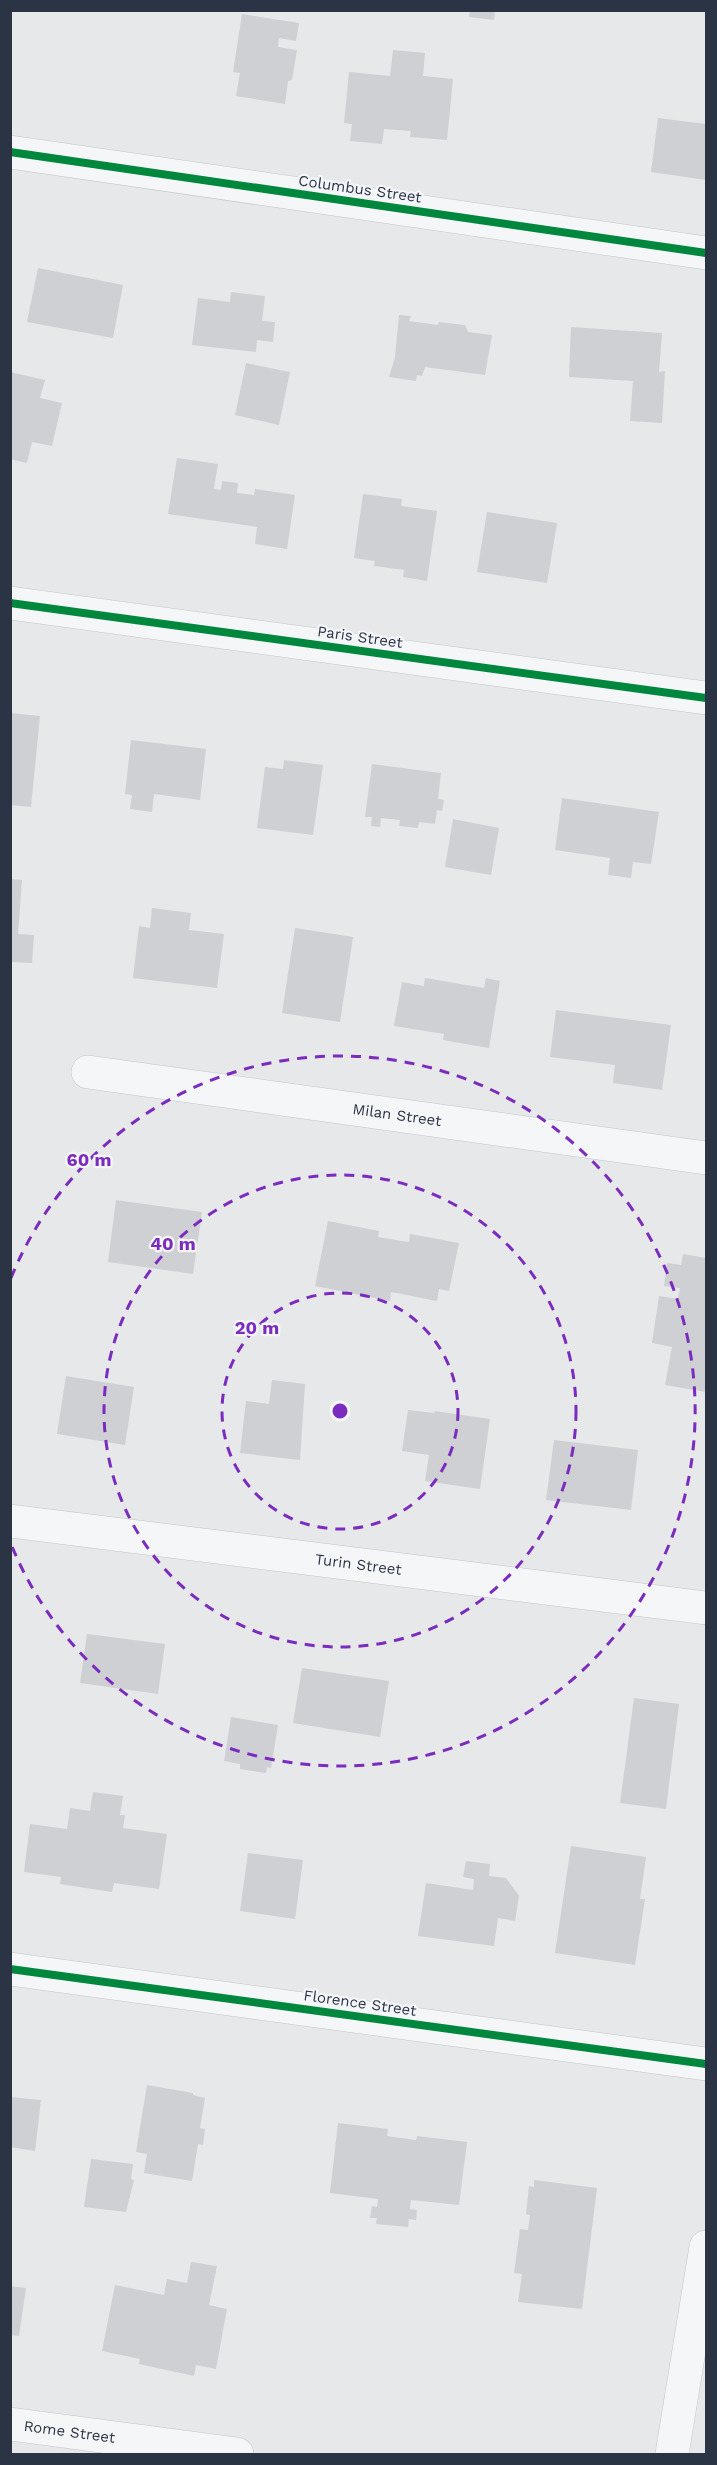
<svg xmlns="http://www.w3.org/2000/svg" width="717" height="2465" font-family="'Work Sans',sans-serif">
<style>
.building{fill:#ced0d3}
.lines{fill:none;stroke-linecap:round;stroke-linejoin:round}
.minor-casing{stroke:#c4c6c8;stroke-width:34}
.minor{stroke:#f5f6f7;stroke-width:33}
.cycleway-casing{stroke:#f4f6f9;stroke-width:11}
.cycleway{stroke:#00873e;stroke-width:8}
.ring{fill:none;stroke:#7b2cbf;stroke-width:3;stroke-dasharray:10 8}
.labels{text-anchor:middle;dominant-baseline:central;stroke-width:4.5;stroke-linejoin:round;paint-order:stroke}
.street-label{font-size:15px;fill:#2b3445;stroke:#f4f6f9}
.centre{fill:#7b2cbf;stroke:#f4f6f9;stroke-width:3}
.ring-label{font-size:18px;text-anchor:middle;font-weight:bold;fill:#7b2cbf;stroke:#f4f6f9;stroke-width:4.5;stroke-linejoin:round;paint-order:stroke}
</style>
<rect width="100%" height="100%" fill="#e6e8ea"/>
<path class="building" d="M 470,10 L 495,10 L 494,20 L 469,17 Z
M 242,14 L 299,23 L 296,41 L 279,38 L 278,47 L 297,50 L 292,80 L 288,81 L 285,104 L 236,96 L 240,73 L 233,72 Z
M 393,50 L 425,53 L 423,76 L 453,79 L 447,140 L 410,137 L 411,131 L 384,129 L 382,144 L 350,141 L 352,124 L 344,123 L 349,72 L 390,76 Z
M 658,118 L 706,124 L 706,180 L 651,172 Z
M 38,268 L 123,285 L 113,338 L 27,322 Z
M 231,292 L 265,296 L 262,321 L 275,322 L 273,342 L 257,340 L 256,352 L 192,345 L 198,298 L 230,302 Z
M 399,315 L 411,316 L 409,321 L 438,325 L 439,322 L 465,325 L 468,332 L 492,335 L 485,375 L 425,367 L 422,376 L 417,375 L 416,381 L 389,377 L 395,357 Z
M 571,327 L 662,333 L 659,372 L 665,371 L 662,423 L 630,421 L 633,381 L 569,377 Z
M 246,363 L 290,372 L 279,425 L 235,415 Z
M 10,372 L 45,380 L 40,398 L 62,403 L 52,446 L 32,442 L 27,463 L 10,459 Z
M 177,458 L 218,464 L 214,489 L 221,490 L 222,481 L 238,483 L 237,493 L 254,495 L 255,489 L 295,495 L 287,549 L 255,544 L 257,527 L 168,514 Z
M 363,494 L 402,499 L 401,506 L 437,511 L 427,581 L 403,577 L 404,570 L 374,566 L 375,561 L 354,558 Z
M 487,512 L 557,523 L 547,583 L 477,572 Z
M 10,713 L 40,716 L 31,807 L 10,805 Z
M 131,740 L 206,749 L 200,800 L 154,794 L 152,812 L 130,809 L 132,795 L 125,794 Z
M 284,760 L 323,765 L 313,835 L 257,828 L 265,767 L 283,769 Z
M 372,764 L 441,773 L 438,799 L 444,800 L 442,811 L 437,810 L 435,824 L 419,822 L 418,828 L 399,826 L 400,820 L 381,818 L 380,827 L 371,826 L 372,817 L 365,817 Z
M 562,798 L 659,812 L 651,864 L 633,862 L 631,878 L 608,875 L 610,858 L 555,850 Z
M 453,819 L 499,828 L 491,875 L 445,867 Z
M 10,879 L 22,880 L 18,934 L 34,935 L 32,963 L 10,962 Z
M 152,908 L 191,913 L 189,930 L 224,934 L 217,988 L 133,978 L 139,926 L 150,928 Z
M 295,928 L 353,937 L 340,1022 L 282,1013 Z
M 425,978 L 484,988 L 486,978 L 500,981 L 489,1048 L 443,1040 L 444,1034 L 394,1026 L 402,982 L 424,986 Z
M 556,1010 L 671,1025 L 662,1090 L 613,1083 L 615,1065 L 550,1057 Z
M 116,1200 L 202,1212 L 193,1274 L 108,1262 Z
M 328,1221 L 379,1231 L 378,1237 L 409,1242 L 410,1234 L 459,1243 L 449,1291 L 439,1289 L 437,1301 L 391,1292 L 390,1301 L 315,1286 Z
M 683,1254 L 706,1258 L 706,1392 L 665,1385 L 672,1347 L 652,1343 L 659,1296 L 678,1299 L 680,1288 L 664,1286 L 667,1263 L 681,1265 Z
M 66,1376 L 134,1387 L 125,1445 L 57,1434 Z
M 272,1380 L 305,1384 L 300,1460 L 240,1453 L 246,1401 L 269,1404 Z
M 408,1410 L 434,1413 L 435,1411 L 490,1419 L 480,1489 L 425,1481 L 429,1455 L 402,1451 Z
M 554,1440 L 638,1450 L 631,1510 L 546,1500 Z
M 87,1634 L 165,1644 L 158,1694 L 80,1683 Z
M 302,1668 L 389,1681 L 380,1737 L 293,1723 Z
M 634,1698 L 679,1704 L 666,1809 L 620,1803 Z
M 231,1717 L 278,1725 L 271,1768 L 267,1767 L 266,1773 L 240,1769 L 240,1764 L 224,1761 Z
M 93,1792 L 123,1796 L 120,1815 L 125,1815 L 123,1828 L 167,1834 L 159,1889 L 114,1883 L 112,1892 L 60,1884 L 61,1877 L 24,1872 L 30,1824 L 67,1829 L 70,1808 L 90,1811 Z
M 571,1846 L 646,1857 L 640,1899 L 645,1899 L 635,1965 L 555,1953 Z
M 248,1853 L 303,1860 L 295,1919 L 240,1911 Z
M 466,1861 L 490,1864 L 489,1876 L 506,1878 L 519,1896 L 515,1921 L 498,1918 L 494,1946 L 418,1936 L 426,1883 L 473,1890 L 474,1879 L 463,1877 Z
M 147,2085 L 193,2093 L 193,2095 L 205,2098 L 200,2128 L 205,2129 L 203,2145 L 198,2144 L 192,2181 L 144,2173 L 147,2154 L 136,2152 Z
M 10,2097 L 41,2100 L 35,2151 L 10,2147 Z
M 338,2123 L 388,2129 L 387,2136 L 416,2140 L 417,2136 L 467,2142 L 459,2205 L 411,2200 L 410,2209 L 417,2210 L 416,2220 L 409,2219 L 408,2227 L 376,2224 L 377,2218 L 370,2218 L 372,2206 L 377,2207 L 378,2199 L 330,2193 Z
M 91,2159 L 133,2164 L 131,2179 L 134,2180 L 126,2212 L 84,2207 Z
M 534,2180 L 597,2188 L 582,2309 L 518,2302 L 522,2274 L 514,2273 L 520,2229 L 528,2230 L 530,2215 L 526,2214 L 529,2186 L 534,2187 Z
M 191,2262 L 217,2266 L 209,2305 L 227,2309 L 216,2369 L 196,2365 L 194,2376 L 139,2364 L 140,2359 L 102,2351 L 115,2285 L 164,2295 L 167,2279 L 187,2283 Z
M 10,2286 L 26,2288 L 19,2336 L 10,2335 Z"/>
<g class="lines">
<g class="minor-casing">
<g id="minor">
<path d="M 10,152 L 706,253"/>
<path d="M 10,603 L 706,698"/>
<path id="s1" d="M 88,1072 L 706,1158"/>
<path id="s2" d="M 10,1521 L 706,1608"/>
<path d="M 10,1969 L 706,2064"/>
<path id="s3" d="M 10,2424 L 237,2454"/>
<path d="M 672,2454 L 706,2247"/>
</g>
</g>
<use href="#minor" class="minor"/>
<g class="cycleway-casing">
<path id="cycleway" d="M 10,152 L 706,253
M 10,603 L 706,698
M 10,1969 L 706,2064"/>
</g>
<use href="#cycleway" class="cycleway"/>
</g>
<g class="ring">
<circle cx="340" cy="1411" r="118"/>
<circle cx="340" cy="1411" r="236"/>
<path d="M11 1278A355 355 0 1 1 11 1544"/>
</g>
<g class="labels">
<g class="street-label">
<text transform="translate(360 189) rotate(8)">Columbus Street</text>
<text transform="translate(360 637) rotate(8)">Paris Street</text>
<text stroke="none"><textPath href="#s1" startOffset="312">Milan Street</textPath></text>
<text stroke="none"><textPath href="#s2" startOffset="351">Turin Street</textPath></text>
<text transform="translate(360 2003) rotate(8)">Florence Street</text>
<text stroke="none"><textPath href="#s3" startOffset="60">Rome Street</textPath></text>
</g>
</g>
<circle cx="340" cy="1411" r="9" class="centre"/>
<g class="ring-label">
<text x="89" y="1166">60 m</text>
<text x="173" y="1250">40 m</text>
<text x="257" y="1334">20 m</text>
</g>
<rect width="717" height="2465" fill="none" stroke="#2b3445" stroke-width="24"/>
</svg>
